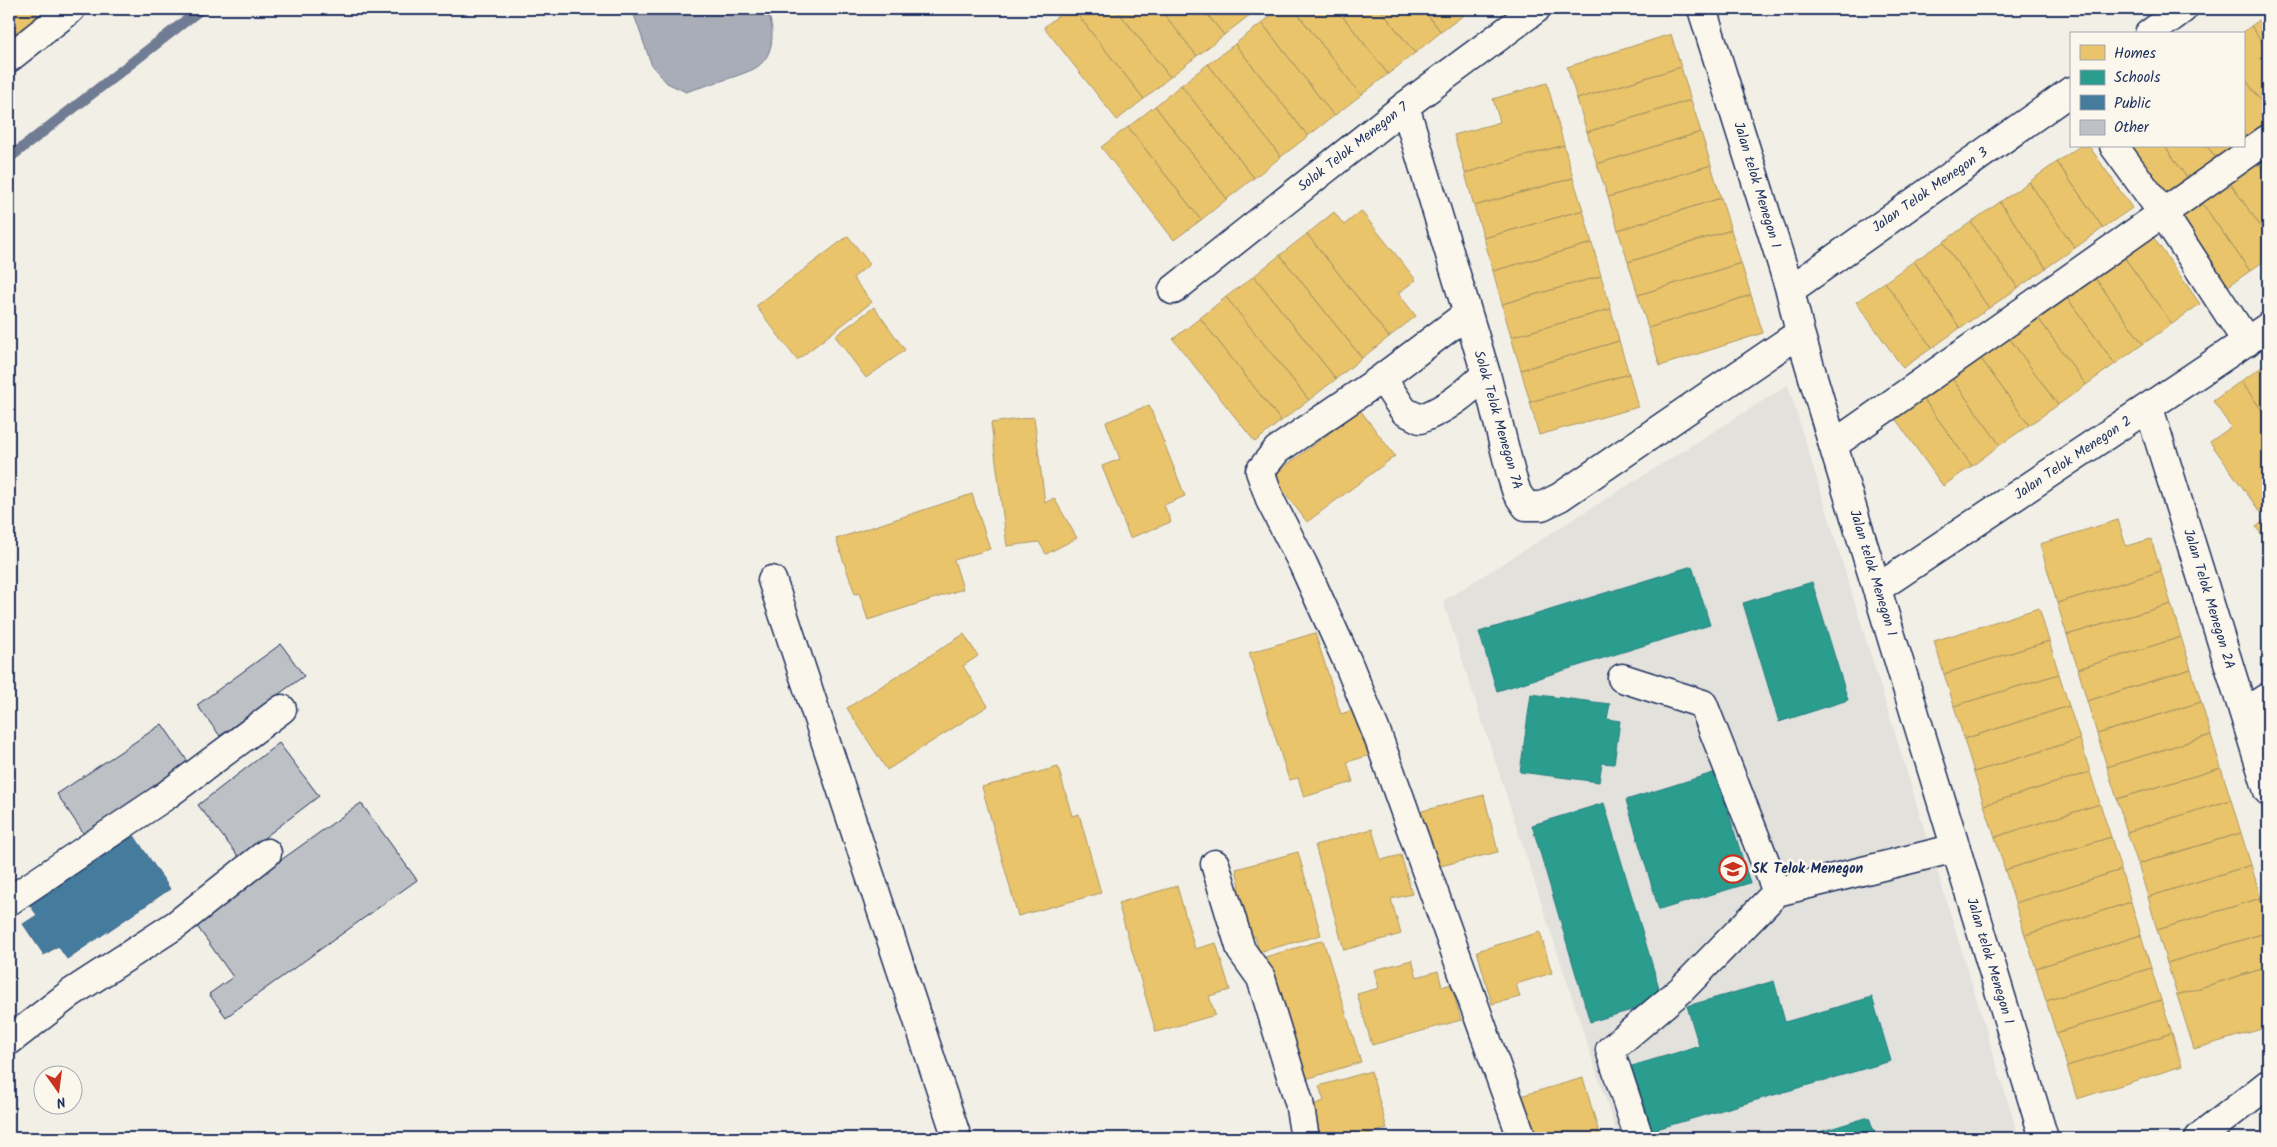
<svg xmlns="http://www.w3.org/2000/svg" width="2277" height="1147" font-family="Kalam,sans-serif">
<style>
.built{fill:#e2e1dc}
.water{fill:#a9adb7;stroke:#707b93}
.homes{fill:#e9c46a;stroke:#ab9766}
.schools{fill:#2a9d8f;stroke:#267c80}
.public{fill:#457b9d;stroke:#38648a}
.lines{fill:none;stroke-linecap:round;stroke-linejoin:round}
.stream{stroke:#707b93;stroke-width:11}
.building{fill:#bdc0c4;stroke:#1b2f5e}
.minor-casing{stroke:#1b2f5e;stroke-width:31}
.minor{stroke:#fbf7ec;stroke-width:28}
.labels{text-anchor:middle;dominant-baseline:central;stroke-width:5;stroke-linejoin:round;paint-order:stroke}
.street-label{font-size:14px;fill:#1b2f5e;stroke:#fbf7ec}
.poi-label{font-size:14px;font-weight:bold;fill:#1b2f5e;stroke:#fbf7ec;text-anchor:start}
</style>
<rect width="100%" height="100%" fill="#f2efe6"/>
<filter id="ink" filterUnits="userSpaceOnUse"><feTurbulence type="fractalNoise" baseFrequency=".02" numOctaves="2"/><feDisplacementMap in="SourceGraphic" scale="10" xChannelSelector="R" yChannelSelector="G"/><feConvolveMatrix kernelMatrix="1 2 1 2 8 2 1 2 1" color-interpolation-filters="sRGB"/></filter>
<g filter="url(#ink)">
<path class="built" d="M 1788,385 L 2019,1138 L 1618,1138 L 1443,601 Z"/>
<path class="water" d="M 632,9 L 767,9 C 774,27 776,54 757,67 C 745,75 703,86 686,92 L 667,83 L 652,66 Z"/>
<path class="homes" d="M 9,9 L 33,9 L 39,16 L 9,39 Z
M 1067,9 L 1073,9 L 1144,99 L 1117,120 L 1044,27 Z
M 1073,9 L 1116,9 L 1170,77 L 1144,99 Z
M 1116,9 L 1160,9 L 1197,56 L 1170,77 Z
M 1160,9 L 1203,9 L 1224,35 L 1197,56 Z
M 1203,9 L 1247,9 L 1251,14 L 1224,35 Z
M 1280,9 L 1294,9 L 1361,95 L 1334,116 L 1262,23 Z
M 1294,9 L 1337,9 L 1388,74 L 1361,95 Z
M 1337,9 L 1380,9 L 1415,53 L 1388,74 Z
M 1380,9 L 1423,9 L 1441,32 L 1415,53 Z
M 1423,9 L 1466,9 L 1468,12 L 1441,32 Z
M 2268,14 L 2268,50 L 2251,26 Z
M 1262,23 L 1334,116 L 1308,136 L 1235,44 Z
M 2251,26 L 2268,50 L 2268,111 L 2243,76 L 2243,34 L 2241,34 Z
M 1671,34 L 1681,67 L 1577,99 L 1567,67 Z
M 1235,44 L 1308,136 L 1281,157 L 1208,64 Z
M 1208,64 L 1281,157 L 1254,178 L 1181,85 Z
M 1681,67 L 1691,100 L 1587,132 L 1577,99 Z
M 2243,76 L 2268,111 L 2268,121 L 2244,138 Z
M 1547,83 L 1564,145 L 1465,173 L 1454,135 L 1500,122 L 1493,99 Z
M 1181,85 L 1254,178 L 1227,199 L 1155,106 Z
M 1691,100 L 1701,132 L 1597,164 L 1587,132 Z
M 1155,106 L 1227,199 L 1201,220 L 1128,127 Z
M 1128,127 L 1201,220 L 1174,240 L 1101,147 Z
M 1701,132 L 1711,165 L 1608,197 L 1597,164 Z
M 1564,145 L 1573,178 L 1474,206 L 1465,173 Z
M 2080,146 L 2089,146 L 2132,208 L 2103,228 L 2057,162 Z
M 2122,146 L 2165,146 L 2187,178 L 2158,197 Z
M 2165,146 L 2207,146 L 2216,158 L 2187,178 Z
M 2207,146 L 2232,146 L 2216,158 Z
M 2268,147 L 2268,177 L 2254,157 Z
M 2254,157 L 2268,177 L 2268,237 L 2225,176 Z
M 2057,162 L 2103,228 L 2075,248 L 2029,182 Z
M 1711,165 L 1721,198 L 1618,230 L 1608,197 Z
M 2225,176 L 2268,237 L 2268,258 L 2250,271 L 2197,196 Z
M 1573,178 L 1583,210 L 1484,238 L 1474,206 Z
M 2029,182 L 2075,248 L 2046,268 L 2000,202 Z
M 2197,196 L 2250,271 L 2221,291 L 2168,216 Z
M 1721,198 L 1731,230 L 1628,262 L 1618,230 Z
M 2000,202 L 2046,268 L 2018,288 L 1971,222 Z
M 1583,210 L 1592,243 L 1493,271 L 1484,238 Z
M 1361,211 L 1416,280 L 1398,293 L 1416,316 L 1389,337 L 1307,234 L 1334,212 L 1344,225 Z
M 1971,222 L 2018,288 L 1989,308 L 1943,242 Z
M 1731,230 L 1741,263 L 1638,295 L 1628,262 Z
M 1307,234 L 1389,337 L 1362,358 L 1280,255 Z
M 2151,234 L 2200,304 L 2172,324 L 2122,254 Z
M 848,236 L 870,264 L 853,278 L 872,302 L 797,360 L 756,306 Z
M 1943,242 L 1989,308 L 1960,328 L 1914,261 Z
M 1592,243 L 1601,276 L 1502,304 L 1493,271 Z
M 2122,254 L 2172,324 L 2143,344 L 2093,275 Z
M 1280,255 L 1362,358 L 1336,379 L 1254,276 Z
M 1914,261 L 1960,328 L 1932,348 L 1885,282 Z
M 1741,263 L 1751,295 L 1648,328 L 1638,295 Z
M 2093,275 L 2143,344 L 2115,364 L 2065,295 Z
M 1254,276 L 1336,379 L 1309,400 L 1226,297 Z
M 1601,276 L 1611,309 L 1511,337 L 1502,304 Z
M 1885,282 L 1932,348 L 1903,368 L 1856,302 Z
M 1751,295 L 1763,333 L 1660,366 L 1648,328 Z
M 2065,295 L 2115,364 L 2086,385 L 2036,315 Z
M 1226,297 L 1309,400 L 1281,421 L 1200,318 Z
M 874,307 L 905,350 L 866,378 L 835,336 Z
M 1611,309 L 1619,341 L 1521,370 L 1511,337 Z
M 2036,315 L 2086,385 L 2058,405 L 2008,336 Z
M 1200,318 L 1281,421 L 1255,442 L 1173,339 Z
M 2008,336 L 2058,405 L 2029,425 L 1979,356 Z
M 1619,341 L 1629,374 L 1530,402 L 1521,370 Z
M 1979,356 L 2029,425 L 2000,445 L 1951,377 Z
M 2268,363 L 2268,419 L 2241,381 Z
M 1629,374 L 1638,407 L 1539,435 L 1530,402 Z
M 1951,377 L 2000,445 L 1972,466 L 1922,397 Z
M 2241,381 L 2268,419 L 2268,507 L 2260,512 L 2210,442 L 2231,427 L 2213,401 Z
M 1922,397 L 1972,466 L 1943,486 L 1894,417 Z
M 1149,405 L 1185,496 L 1164,505 L 1171,522 L 1130,538 L 1102,466 L 1120,459 L 1106,422 Z
M 1360,410 L 1395,456 L 1307,522 L 1272,476 Z
M 1034,417 L 1045,503 L 1054,498 L 1077,538 L 1046,554 L 1039,542 L 1007,546 L 991,423 Z
M 972,494 L 990,549 L 954,560 L 963,589 L 868,620 L 859,593 L 855,594 L 836,539 Z
M 2268,518 L 2268,544 L 2256,527 Z
M 2118,520 L 2126,546 L 2151,539 L 2161,571 L 2057,603 L 2040,544 Z
M 2161,571 L 2171,604 L 2067,635 L 2057,603 Z
M 2171,604 L 2181,637 L 2078,669 L 2067,635 Z
M 2039,608 L 2049,641 L 1944,674 L 1934,641 Z
M 1315,633 L 1341,714 L 1359,708 L 1374,754 L 1347,762 L 1353,782 L 1304,797 L 1298,778 L 1289,780 L 1249,653 Z
M 964,634 L 978,656 L 963,666 L 988,706 L 887,770 L 847,708 Z
M 2181,637 L 2191,669 L 2087,701 L 2078,669 Z
M 2049,641 L 2059,674 L 1954,706 L 1944,674 Z
M 2191,669 L 2201,702 L 2097,734 L 2087,701 Z
M 2059,674 L 2069,706 L 1964,739 L 1954,706 Z
M 2201,702 L 2211,735 L 2107,767 L 2097,734 Z
M 2069,706 L 2080,739 L 1974,772 L 1964,739 Z
M 2211,735 L 2221,768 L 2117,799 L 2107,767 Z
M 2080,739 L 2090,772 L 1984,805 L 1974,772 Z
M 1058,767 L 1072,816 L 1079,814 L 1101,893 L 1018,916 L 982,787 Z
M 2221,768 L 2231,800 L 2127,832 L 2117,799 Z
M 2090,772 L 2100,804 L 1995,837 L 1984,805 Z
M 1484,795 L 1498,852 L 1428,869 L 1414,813 Z
M 2231,800 L 2241,833 L 2138,864 L 2127,832 Z
M 2100,804 L 2111,837 L 2005,870 L 1995,837 Z
M 1372,829 L 1381,860 L 1401,855 L 1412,894 L 1391,899 L 1401,934 L 1344,950 L 1315,845 Z
M 2241,833 L 2251,865 L 2148,897 L 2138,864 Z
M 2111,837 L 2121,870 L 2015,903 L 2005,870 Z
M 1298,852 L 1321,935 L 1259,952 L 1255,936 L 1242,940 L 1227,889 L 1240,886 L 1236,869 Z
M 2251,865 L 2261,898 L 2157,930 L 2148,897 Z
M 2121,870 L 2131,902 L 2025,935 L 2015,903 Z
M 1177,886 L 1195,949 L 1216,943 L 1230,990 L 1209,996 L 1215,1015 L 1156,1032 L 1118,903 Z
M 2261,898 L 2268,921 L 2268,932 L 2167,963 L 2157,930 Z
M 2131,902 L 2141,935 L 2036,968 L 2025,935 Z
M 1540,932 L 1552,973 L 1516,984 L 1520,997 L 1492,1004 L 1477,951 Z
M 2268,932 L 2268,967 L 2177,995 L 2167,963 Z
M 2141,935 L 2151,968 L 2046,1001 L 2036,968 Z
M 1323,940 L 1361,1062 L 1303,1080 L 1265,957 Z
M 1412,960 L 1417,977 L 1438,971 L 1442,987 L 1451,984 L 1461,1020 L 1372,1045 L 1357,994 L 1379,988 L 1374,970 Z
M 2268,967 L 2268,1027 L 2194,1049 L 2177,995 Z
M 2151,968 L 2161,1000 L 2056,1033 L 2046,1001 Z
M 2161,1000 L 2172,1033 L 2067,1066 L 2056,1033 Z
M 2172,1033 L 2182,1066 L 2077,1099 L 2067,1066 Z
M 1371,1071 L 1387,1129 L 1352,1138 L 1321,1138 L 1312,1105 L 1324,1101 L 1319,1086 Z
M 1583,1078 L 1600,1136 L 1592,1138 L 1529,1138 L 1517,1097 Z"/>
<path class="schools" d="M 1692,566 L 1710,625 L 1497,691 L 1479,632 Z
M 1812,582 L 1848,700 L 1779,722 L 1743,603 Z
M 1531,694 L 1610,704 L 1607,719 L 1620,721 L 1614,764 L 1602,763 L 1599,782 L 1520,772 Z
M 1716,772 L 1750,883 L 1659,910 L 1626,800 Z
M 1604,803 L 1663,1001 L 1590,1022 L 1532,825 Z
M 1774,981 L 1785,1022 L 1872,997 L 1891,1061 L 1643,1133 L 1625,1068 L 1699,1046 L 1687,1006 Z
M 1869,1117 L 1876,1138 L 1800,1138 Z"/>
<path class="public" d="M 133,834 L 170,889 L 67,959 L 58,946 L 44,955 L 23,924 L 37,915 L 29,904 Z"/>
<g class="lines">
<path class="stream" d="M 9,158 L 201,9"/>
</g>
<path class="building" d="M 281,644 L 304,676 L 220,736 L 197,705 Z
M 162,724 L 191,766 L 86,837 L 57,794 Z
M 279,743 L 319,796 L 239,857 L 198,805 Z
M 361,803 L 417,880 L 226,1017 L 209,994 L 233,977 L 194,922 Z"/>
<g class="lines">
<g class="minor-casing">
<path id="minor" d="M 1702,9 L 1790,290 L 1800,333 L 1833,445 L 2044,1138
M 2149,34 L 2183,9
M 9,58 L 71,9
M 1405,106 L 1486,374 L 1511,474 L 1517,493 L 1526,506 L 1542,506 L 1560,497 L 1800,333
M 2114,146 L 2162,212 L 2247,342
M 1173,290 L 1405,106 L 1536,9
M 1790,290 L 2071,91
M 1467,314 L 1382,378 L 1277,450 L 1260,471 L 1271,502 L 1303,564 L 1348,663 L 1377,734 L 1522,1138
M 1382,378 L 1404,411 L 1420,419 C 1447,409 1466,393 1486,374
M 2149,408 L 2268,791
M 1833,445 L 2268,139
M 772,580 L 957,1138
M 1878,588 L 2268,327
M 1622,678 L 1703,704 L 1777,892
M 2244,713 L 2268,697
M 1215,864 L 1241,950 L 1261,978 L 1299,1102 L 1305,1138
M 9,901 L 164,797 L 282,709
M 9,1041 L 71,993 L 177,924 L 267,853
M 1639,1138 L 1610,1050 L 1681,990 L 1777,892 L 1956,848
M 2199,1138 L 2268,1084"/>
</g>
<use href="#minor" class="minor"/>
</g>
</g>
<defs>
<g id="school-ring" transform="scale(1.4375)"><circle r="9.5" fill="#fbf7ec" stroke="#c8321e" stroke-width="1.5"/><path d="M0-5L7-2L0 1L-7-2ZM-4 1L0 2.5L4 1V4Q0 6-4 4Z" fill="#c8321e"/></g>
</defs>
<g fill-rule="evenodd">
<use href="#school-ring" x="1733" y="869"/>
</g>
<g class="labels">
<g class="street-label">
<text transform="translate(1353 147) rotate(-38)">Solok Telok Menegon 7</text>
<text transform="translate(1757 185) rotate(73)">Jalan telok Menegon 1</text>
<text transform="translate(1930 190) rotate(-35)">Jalan Telok Menegon 3</text>
<text transform="translate(1498 420) rotate(74)">Solok Telok Menegon 7A</text>
<text transform="translate(2073 458) rotate(-34)">Jalan Telok Menegon 2</text>
<text transform="translate(1873 573) rotate(73)">Jalan telok Menegon 1</text>
<text transform="translate(2209 599) rotate(73)">Jalan Telok Menegon 2A</text>
<text transform="translate(1990 961) rotate(73)">Jalan telok Menegon 1</text>
</g>
<g class="poi-label">
<text x="1752" y="869">SK Telok Menegon</text>
</g>
</g>
<rect width="2277" height="1147" fill="none" stroke="#fbf7ec" stroke-width="30"/>
<rect x="15" y="15" width="2247" height="1117" fill="none" stroke="#1b2f5e" stroke-width="2" filter="url(#ink)"/>
<rect x="2070" y="32" width="175" height="115" fill="#fbf7ec" stroke="#a1a7b3"/>
<rect x="2080" y="45" width="25" height="15" fill="#e9c46a" stroke="#a1a7b3"/>
<text x="2114" y="58" font-size="15" fill="#1b2f5e">Homes</text>
<rect x="2080" y="70" width="25" height="15" fill="#2a9d8f" stroke="#a1a7b3"/>
<text x="2114" y="82" font-size="15" fill="#1b2f5e">Schools</text>
<rect x="2080" y="95" width="25" height="15" fill="#457b9d" stroke="#a1a7b3"/>
<text x="2114" y="108" font-size="15" fill="#1b2f5e">Public</text>
<rect x="2080" y="120" width="25" height="15" fill="#bdc0c4" stroke="#a1a7b3"/>
<text x="2114" y="132" font-size="15" fill="#1b2f5e">Other</text>
<g transform="translate(58 1090) rotate(166)"><circle r="24" fill="#fbf7ec" stroke="#a1a7b3"/>
<path d="M0-4L9 19L0 12L-9 19Z" fill="#c8321e"/>
<text y="-8" font-size="14" font-weight="bold" text-anchor="middle" fill="#1b2f5e">N</text>
</g>
</svg>
